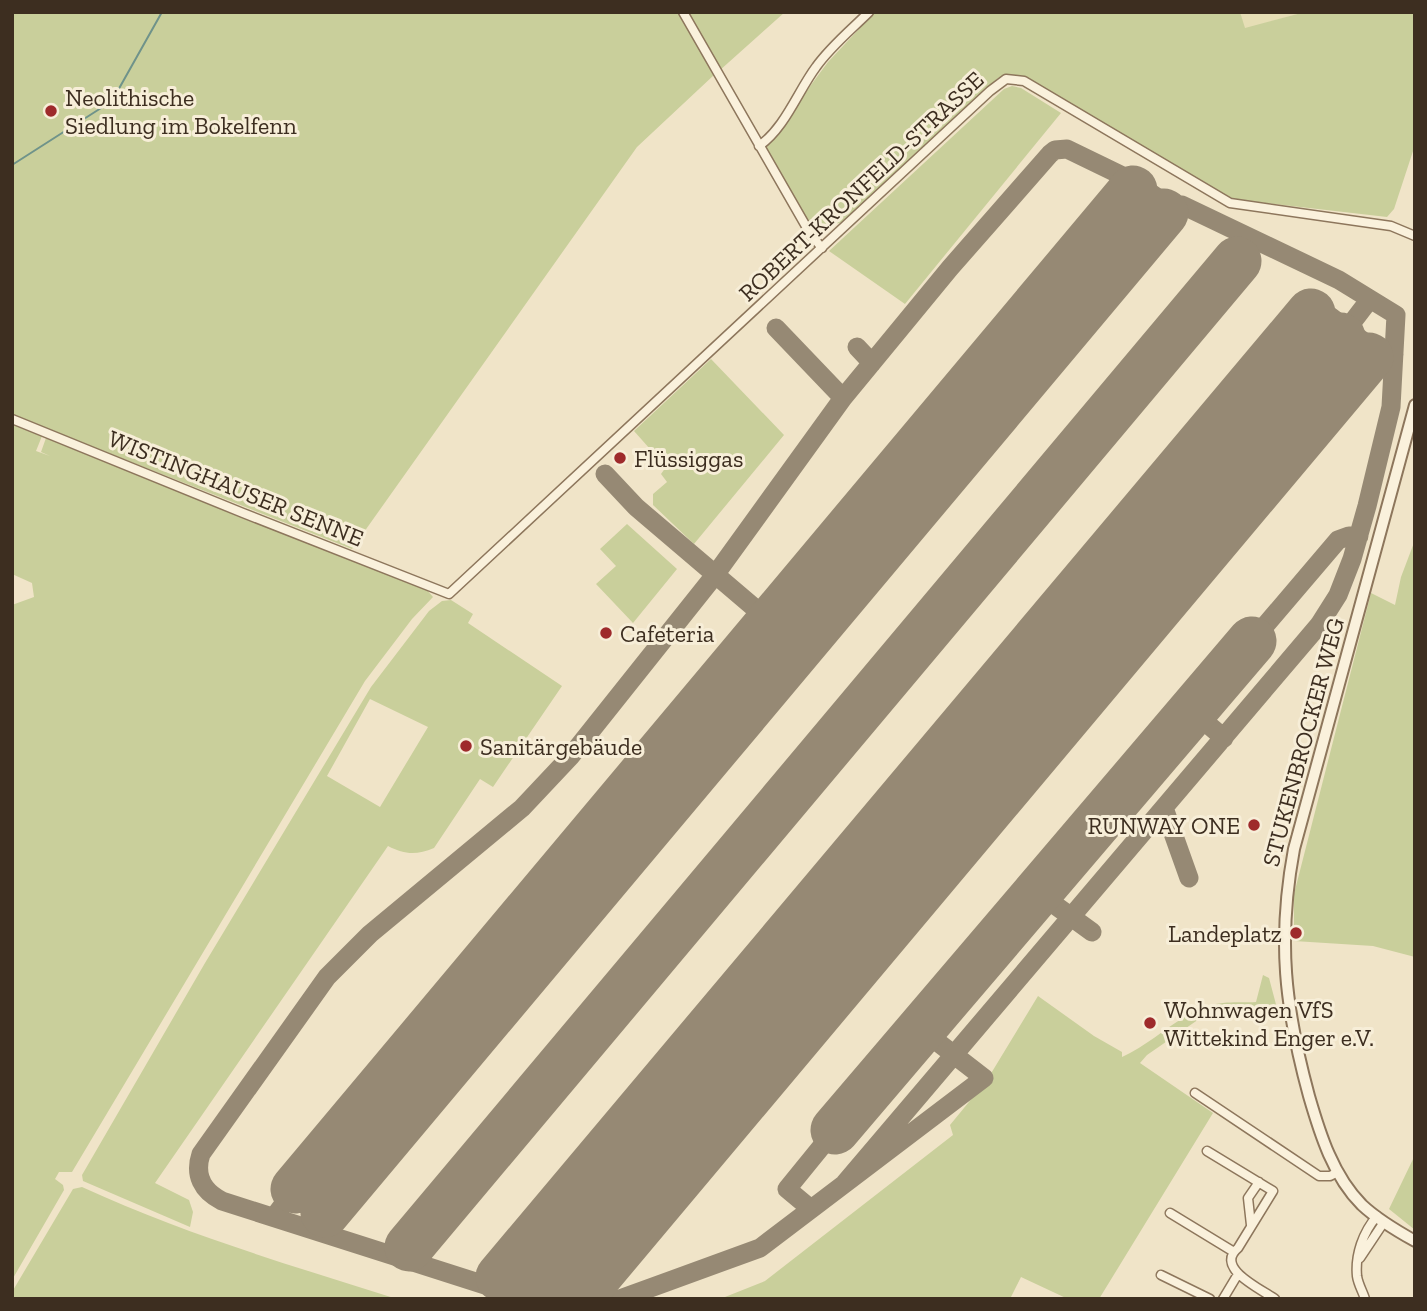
<svg xmlns="http://www.w3.org/2000/svg" width="1427" height="1311" font-family="'Zilla Slab',serif">
<style>
.farmland{fill:#e6deb5}
.green{fill:#c9cf9b;fill-rule:evenodd}
.lines{fill:none;stroke-linecap:round;stroke-linejoin:round}
.stream{stroke:#6f938a;stroke-width:2}
.taxiway{stroke:#968974;stroke-width:19}
.runway{stroke:#968974;stroke-width:49}
.minor-casing{stroke:#8d765c;stroke-width:11}
.tertiary-casing{stroke:#8d765c;stroke-width:14}
.minor{stroke:#faf1dc;stroke-width:8}
.tertiary{stroke:#faf1dc;stroke-width:10}
.poi-dot{fill:#9e2a2b;stroke:#f7eed8;stroke-width:2.5}
.labels{text-anchor:middle;dominant-baseline:central;stroke-width:6;stroke-linejoin:round;paint-order:stroke}
.poi-label{font-size:24px;fill:#3d2e20;stroke:#f7eed8;text-anchor:start}
.street-label{font-size:24px;fill:#3d2e20;stroke:#f7eed8}
</style>
<rect width="100%" height="100%" fill="#f0e4c8"/>
<path class="farmland" d="M 1240,12 L 1305,12 L 1244,29 Z"/>
<path class="green" d="M 12,12 L 679,12 L 714,75 L 637,147 L 352,549 L 12,415 Z
M 686,12 L 785,12 L 719,71 Z
M 875,12 L 1240,12 L 1245,28 L 1305,12 L 1415,12 L 1415,145 L 1394,209 L 1387,217 L 1240,200 L 1230,198 L 1025,77 L 1007,76 L 998,78 L 848,219 C 836,226 819,228 807,222 L 765,147 L 828,62 Z
M 1012,86 L 1021,88 L 1061,113 L 905,304 L 829,251 L 1004,89 Z
M 711,359 L 784,435 L 694,544 L 653,505 L 653,494 L 667,482 L 661,474 L 666,467 L 634,431 Z
M 12,424 L 42,436 L 36,451 L 50,456 L 41,452 L 46,438 C 173,488 300,541 427,590 L 433,597 L 412,619 L 365,681 L 72,1172 L 59,1172 L 55,1179 L 63,1185 L 64,1190 L 12,1280 L 12,605 L 34,597 L 32,583 L 12,574 Z
M 627,524 L 677,569 L 633,623 L 596,584 L 616,566 L 600,549 Z
M 1415,540 L 1415,957 L 1373,946 L 1294,941 L 1294,894 L 1371,593 L 1395,605 L 1401,577 Z
M 451,600 L 473,614 L 468,623 L 562,686 L 493,787 L 480,779 L 434,848 C 417,855 405,855 388,846 L 155,1183 L 189,1200 L 193,1212 L 190,1227 L 83,1181 L 82,1175 L 205,963 L 371,687 L 429,611 L 442,601 ZM 370,699 L 428,727 L 380,807 L 327,776 Z
M 1263,975 L 1269,978 L 1278,1012 L 1220,1011 L 1202,1017 L 1147,1055 L 1140,1063 L 1213,1113 L 1099,1299 L 1068,1299 L 1021,1277 L 1010,1299 L 720,1299 L 765,1281 L 953,1135 L 950,1125 L 987,1080 L 1038,996 L 1094,1036 L 1122,1052 L 1122,1057 C 1154,1043 1178,1014 1212,1005 C 1226,1001 1243,1003 1256,1002 Z
M 1415,1155 L 1415,1230 L 1389,1209 Z
M 82,1187 C 184,1234 290,1265 397,1299 L 12,1299 L 12,1292 L 73,1189 Z"/>
<g class="lines">
<path class="stream" d="M 12,165 L 112,101 L 162,12"/>
<path class="taxiway" d="M 1318,307 L 1375,350 L 1394,354
M 776,328 L 843,398
M 1341,337 L 1370,299
M 857,347 L 872,363
M 956,402 L 985,426
M 605,474 L 636,507 L 771,622
M 1252,641 L 1338,540 L 1349,536 L 1359,536
M 1192,711 L 1224,738
M 1164,808 L 1189,878
M 1037,892 L 1092,932
M 473,977 L 503,1001
M 643,1106 L 702,1151
M 811,1209 L 787,1189 L 835,1130
M 274,1217 L 295,1189
M 529,1299 L 222,1201 C 202,1191 194,1175 201,1154 L 327,977 L 370,934 L 522,808 L 570,757 L 715,575 L 843,398 L 950,268 L 1050,154 L 1055,150 L 1067,149 L 1133,181 L 1170,206 L 1182,205 L 1339,280 L 1396,315 L 1391,407 L 1367,506 L 1352,559 L 1338,595 L 1319,625 L 845,1183
M 620,1299 L 760,1248 L 984,1078 L 922,1030"/>
<path class="runway" d="M 835,1130 L 1252,641
M 295,1189 L 1133,190
M 325,1213 L 1164,213
M 409,1247 L 1237,261
M 500,1277 L 1311,313
M 535,1293 L 1341,337
M 578,1299 L 1369,357"/>
<g class="minor-casing">
<path id="minor" d="M 683,12 L 811,235 L 822,248
M 759,146 C 785,128 798,91 816,67 C 831,46 851,30 869,12
M 12,419 L 243,513 L 449,594 L 990,91 L 1006,79 L 1024,81 L 1230,203 L 1391,226 L 1415,236
M 1195,1093 L 1319,1176 L 1330,1176 L 1338,1172
M 1207,1151 L 1273,1191 L 1238,1248 C 1214,1268 1261,1289 1275,1299
M 1170,1213 L 1234,1252
M 1251,1225 L 1248,1198 L 1259,1182
M 1360,1258 L 1384,1222
M 1161,1275 L 1210,1299
M 1223,1299 L 1238,1274
M 1365,1299 C 1363,1292 1358,1284 1357,1276 C 1355,1255 1363,1232 1377,1216"/>
</g>
<g class="tertiary-casing">
<path id="tertiary" d="M 1415,405 L 1294,849 C 1277,940 1285,1008 1309,1096 C 1320,1134 1333,1176 1362,1205 C 1377,1219 1397,1231 1415,1241"/>
</g>
<use href="#minor" class="minor"/>
<use href="#tertiary" class="tertiary"/>
</g>
<g class="poi-dot">
<circle cx="51" cy="111" r="7"/>
<circle cx="620" cy="458" r="7"/>
<circle cx="606" cy="633" r="7"/>
<circle cx="466" cy="746" r="7"/>
<circle cx="1254" cy="825" r="7"/>
<circle cx="1296" cy="933" r="7"/>
<circle cx="1150" cy="1023" r="7"/>
</g>
<g class="labels">
<g class="poi-label">
<text x="65" y="97">Neolithische<tspan x="65" dy="28">Siedlung im Bokelfenn</tspan></text>
<text x="634" y="458">Flüssiggas</text>
<text x="620" y="633">Cafeteria</text>
<text x="480" y="746">Sanitärgebäude</text>
<text x="1240" y="825" text-anchor="end">RUNWAY ONE</text>
<text x="1282" y="933" text-anchor="end">Landeplatz</text>
<text x="1164" y="1009">Wohnwagen VfS<tspan x="1164" dy="28">Wittekind Enger e.V.</tspan></text>
</g>
<g class="street-label">
<text transform="translate(861 186) rotate(-43)">ROBERT-KRONFELD-STRASSE</text>
<text transform="translate(236 488) rotate(22)">WISTINGHAUSER SENNE</text>
<text transform="translate(1303 742) rotate(-75)">STUKENBROCKER WEG</text>
</g>
</g>
<rect width="1427" height="1311" fill="none" stroke="#3d2e20" stroke-width="28"/>
</svg>
